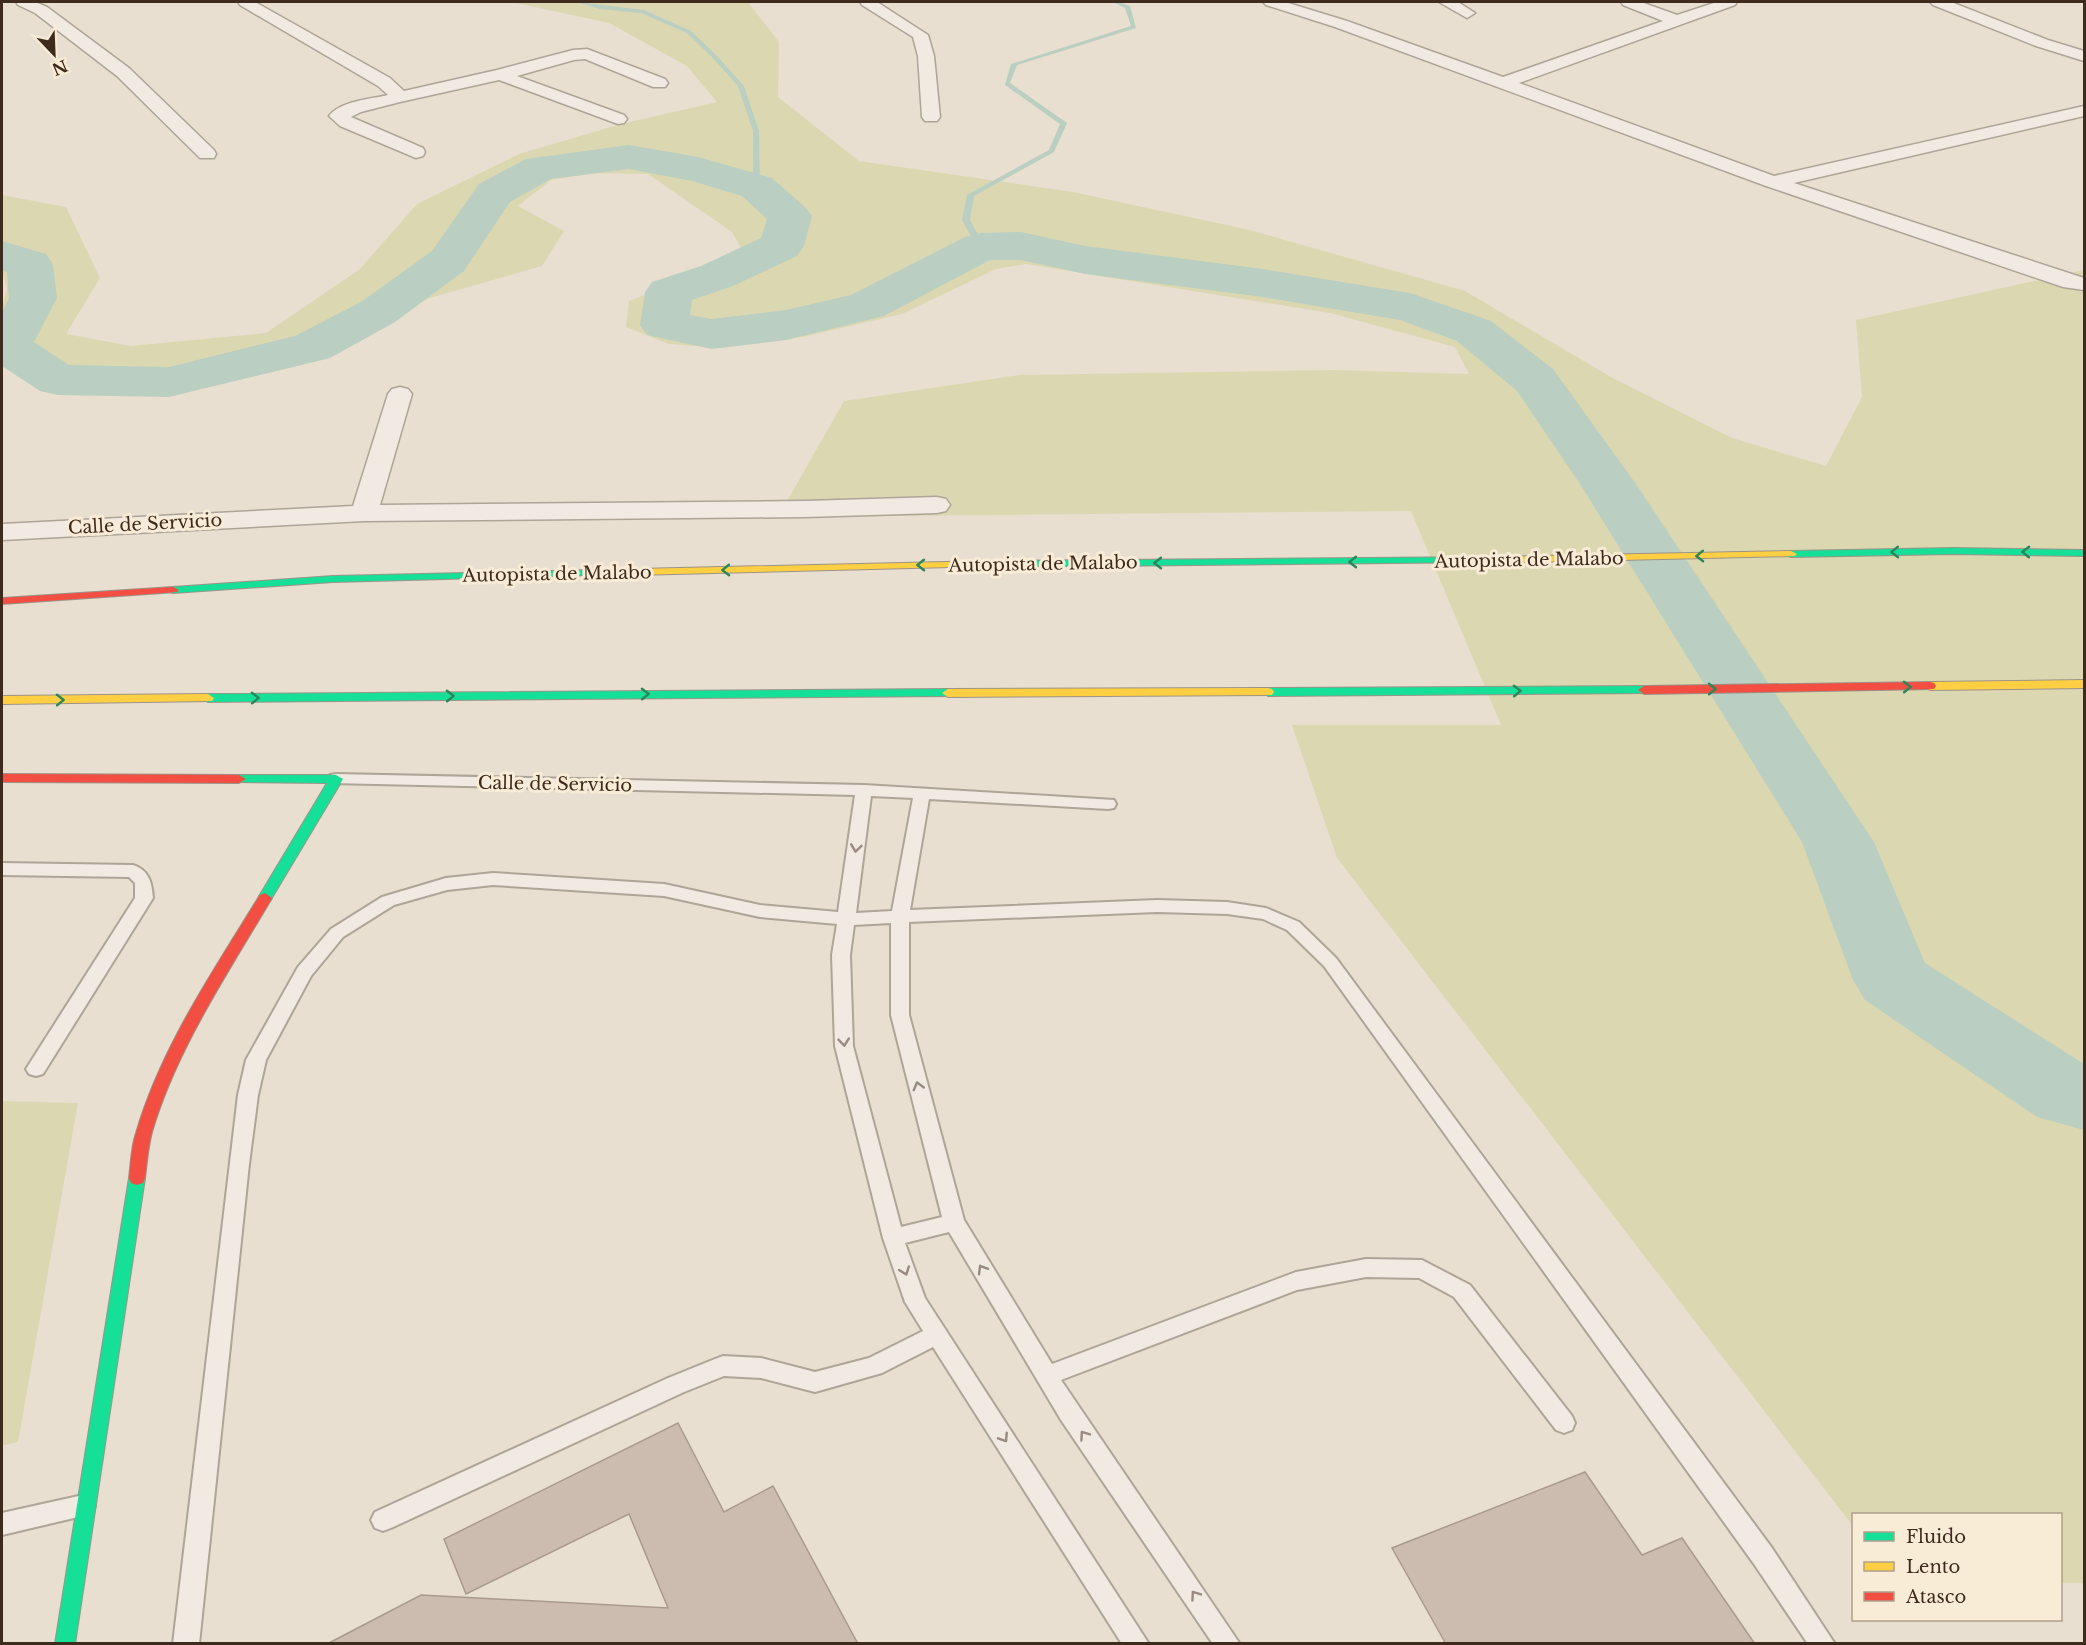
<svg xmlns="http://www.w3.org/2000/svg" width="2086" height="1645" font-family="'Libre Baskerville',serif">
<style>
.green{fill:#dbd8b1}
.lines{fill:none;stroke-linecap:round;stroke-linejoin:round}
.stream{fill:#bacec1;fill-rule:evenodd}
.river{fill:#bacec1;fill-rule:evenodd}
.building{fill:#ccbcb0;stroke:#a99a8e;stroke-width:1.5}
.lane-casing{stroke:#aea498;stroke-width:4}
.street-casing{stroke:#aea498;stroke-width:3}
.fast-casing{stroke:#9d9388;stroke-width:2}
.slow-casing{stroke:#9d9388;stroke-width:2}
.jam-casing{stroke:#9d9388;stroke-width:2}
.lane{fill:#f0eae2;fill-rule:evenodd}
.street{fill:#f0eae2;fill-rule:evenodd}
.fast{fill:#16e098;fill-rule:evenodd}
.slow{fill:#ffcf43;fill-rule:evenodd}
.jam{fill:#f24e42;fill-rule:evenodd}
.oneway{stroke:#2a865b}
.oneway2{stroke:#988a80}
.labels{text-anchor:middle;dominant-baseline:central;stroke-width:6;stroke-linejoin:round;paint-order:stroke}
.street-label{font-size:18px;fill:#3f2b1e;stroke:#f9ecd6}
</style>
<rect width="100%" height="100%" fill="#e8dfd0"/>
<path class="green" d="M 511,2 L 748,2 L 779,42 L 778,97 L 859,161 L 1073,192 L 1250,230 L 1465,291 L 1611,377 L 1732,438 L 1826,466 L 1862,397 L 1856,320 L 2084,270 L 2084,1583 L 2061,1583 L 2060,1514 L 1854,1514 L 1853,1526 L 1337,858 L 1292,725 L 1501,725 L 1411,511 L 778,517 L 844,401 L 1020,375 L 1333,370 L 1469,374 L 1455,347 L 1330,313 L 1026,264 L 996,269 L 902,314 L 803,337 L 720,348 L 669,344 L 626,327 L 629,301 L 719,265 L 742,250 L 732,232 L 648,174 L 594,173 L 551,180 L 518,206 L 564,231 L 542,266 L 430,298 L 353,338 L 288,364 L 185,386 L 45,390 L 2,365 L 2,308 L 7,289 L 2,271 L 2,195 L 66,207 L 100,278 L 66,334 L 131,346 L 266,333 L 360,269 L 417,204 L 519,154 L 621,124 L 717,102 L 687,66 L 609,23 Z
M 2,1101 L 78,1103 L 18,1442 L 2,1446 Z"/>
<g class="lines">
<path class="stream" d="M 577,2 L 644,10 L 691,31 L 716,55 L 744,86 L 759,131 L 760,189 L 753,187 L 753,131 L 738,86 L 712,57 L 687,33 L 641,13 L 600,9 Z
M 1113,2 L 1119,2 L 1130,6 L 1136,28 L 1017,65 L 1010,83 L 1067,123 L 1054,152 L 974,196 L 970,220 L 985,247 L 978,249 L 962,220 L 967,195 L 1049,150 L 1060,124 L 1005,85 L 1011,64 L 1131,26 L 1125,8 Z"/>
<path class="river" d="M 629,145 L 698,157 L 772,178 L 805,207 L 812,216 L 804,246 L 797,256 L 733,286 L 692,300 L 690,315 L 712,319 L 786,310 L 851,295 L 965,237 L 981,233 L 1021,232 L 1085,246 L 1263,269 L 1410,293 L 1491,321 L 1553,369 L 1636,484 L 1874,842 L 1925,963 L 2084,1064 L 2084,1130 L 2037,1117 L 1865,1000 L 1853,980 L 1802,842 L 1580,484 L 1517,391 L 1457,341 L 1400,320 L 1263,297 L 1085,274 L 1021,260 L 990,260 L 884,316 L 786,340 L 712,349 L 647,335 L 640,325 L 645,292 L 652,282 L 701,266 L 761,238 L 767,219 L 742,196 L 692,181 L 629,169 L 551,179 L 510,202 L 464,271 L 395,322 L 330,358 L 169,397 L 58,395 L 40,391 L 2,366 L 2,312 L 9,298 L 7,272 L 2,270 L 2,241 L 46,254 L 53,264 L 57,298 L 34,342 L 69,365 L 169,367 L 295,336 L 361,302 L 432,251 L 479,184 L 526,159 Z"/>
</g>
<path class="building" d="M 678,1423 L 724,1512 L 773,1486 L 858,1644 L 327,1644 L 421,1595 L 668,1608 L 629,1514 L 466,1594 L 444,1539 Z
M 1585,1472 L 1642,1555 L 1682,1538 L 1755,1644 L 1446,1644 L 1392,1548 Z"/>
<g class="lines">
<g class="lane-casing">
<path id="lane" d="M 336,774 L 864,785 L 1114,800 L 1116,804 L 1114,808 L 1108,809 L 929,799 L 910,910 L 1157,900 L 1227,902 L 1266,908 L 1299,922 L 1336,958 L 1772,1548 L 1835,1644 L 1808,1644 L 1754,1564 L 1324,966 L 1287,930 L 1263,919 L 1227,914 L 1157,912 L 909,922 L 909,1015 L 964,1220 L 1052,1364 L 1296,1272 L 1366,1259 L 1422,1260 L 1470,1285 L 1572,1416 L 1575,1423 L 1572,1430 L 1564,1433 L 1556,1430 L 1454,1297 L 1419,1278 L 1366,1277 L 1297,1290 L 1061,1380 L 1240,1644 L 1213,1644 L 1061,1420 L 949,1232 L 905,1243 L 925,1298 L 1149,1644 L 1122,1644 L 933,1347 L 882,1373 L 815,1392 L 761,1378 L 724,1376 L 684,1392 L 391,1528 L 383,1531 L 375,1528 L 371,1520 L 375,1512 L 668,1378 L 715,1359 L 723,1356 L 761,1358 L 815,1372 L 869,1358 L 923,1331 L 905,1302 L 883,1238 L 835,1046 L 832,955 L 837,924 L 760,917 L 664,896 L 493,885 L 447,890 L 394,905 L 343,937 L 311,976 L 266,1060 L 258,1095 L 249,1164 L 199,1644 L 173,1644 L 238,1095 L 246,1060 L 298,967 L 331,929 L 382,897 L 446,878 L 493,873 L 664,884 L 760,905 L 838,912 L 855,795 L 330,783 L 328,779 L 330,775 ZM 871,796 L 913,798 L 892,911 L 856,913 ZM 891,923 L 891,1015 L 942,1217 L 901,1227 L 853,1046 L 850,955 L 854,925 Z
M 2,863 L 133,865 C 149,870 152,883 153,898 L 43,1074 L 36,1076 L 29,1074 L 26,1069 L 135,898 L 135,883 L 129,877 L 2,875 Z
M 83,1495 L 91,1498 L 95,1506 L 91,1514 L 2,1535 L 2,1513 Z"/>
</g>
<g class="street-casing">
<path id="street" d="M 16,2 L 35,2 L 47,7 L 129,68 L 214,150 L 216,154 L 214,158 L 200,158 L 117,76 L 35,13 L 18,5 Z
M 238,2 L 255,2 L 390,78 L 404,91 L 497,70 L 573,50 L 587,49 L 665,79 L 668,83 L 665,87 L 653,87 L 585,59 L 574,60 L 517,76 L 624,115 L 627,119 L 624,123 L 618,124 L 499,80 L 400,102 L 361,112 L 351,117 L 423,148 L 425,152 L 423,156 L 416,158 L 340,126 L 329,116 C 340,101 371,99 388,95 L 378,86 L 240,5 Z
M 860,2 L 877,2 L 928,35 L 934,56 L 940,117 L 937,121 L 925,121 L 922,117 L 918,56 L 913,37 L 862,5 Z
M 1263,2 L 1285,2 L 1347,21 L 1503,77 L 1663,21 L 1623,5 L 1621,2 L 1641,2 L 1677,15 L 1717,2 L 1737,2 L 1735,5 L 1519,83 L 1774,176 L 2084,106 L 2084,116 L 1794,183 L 2084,278 L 2084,290 L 2063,287 L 1766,186 L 1335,27 L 1266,5 Z
M 1439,2 L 1458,2 L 1475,13 L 1467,18 Z
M 1930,2 L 1951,2 L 2048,40 L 2084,51 L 2084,61 L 2036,46 L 1933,5 Z
M 400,387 L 408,389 L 412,394 L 380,505 L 805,501 L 937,497 L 946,499 L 950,505 L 946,511 L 937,513 L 805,517 L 364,521 L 2,540 L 2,524 L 353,506 L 388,394 L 392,389 Z"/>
</g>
<g class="fast-casing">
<path id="fast" d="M 1954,548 L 2084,550 L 2084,556 L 1954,554 L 1791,557 L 1785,554 L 1791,551 Z
M 1489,557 L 1493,558 L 1493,562 L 988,567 L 982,564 L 988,561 Z
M 594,570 L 598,571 L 598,575 L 333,582 L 173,593 L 167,590 L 173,587 L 333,576 Z
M 1644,686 L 1650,690 L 1648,693 L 1268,696 L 1262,692 L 1268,688 Z
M 948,689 L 954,693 L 952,696 L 208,702 L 202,698 L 208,694 Z
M 239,775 L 336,775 L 343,779 L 270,901 L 265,903 L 258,898 L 327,783 L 234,782 L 232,779 Z
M 137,1171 L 143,1173 L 145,1178 L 75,1644 L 55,1644 L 129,1178 L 131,1173 Z"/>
</g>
<g class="slow-casing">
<path id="slow" d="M 1791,551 L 1797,554 L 1795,556 L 1489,563 L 1483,560 L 1489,557 Z
M 988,561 L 992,562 L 992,566 L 594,576 L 588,573 L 594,570 Z
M 2084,680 L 2084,688 L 1930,690 L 1924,686 L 1930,682 Z
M 1268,688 L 1272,689 L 1274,692 L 1272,695 L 948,697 L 942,693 L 948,689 Z
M 208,694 L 214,698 L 212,701 L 2,704 L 2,696 Z"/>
</g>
<g class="jam-casing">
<path id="jam" d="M 173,587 L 179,590 L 177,592 L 2,604 L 2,598 Z
M 1930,682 L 1934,683 L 1936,686 L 1934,689 L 1644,694 L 1638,690 L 1644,686 Z
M 2,774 L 239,775 L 246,779 L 239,783 L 2,782 Z
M 265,893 L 272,898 C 228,973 177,1048 152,1132 C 148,1147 147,1163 145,1178 L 143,1183 L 137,1185 L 131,1183 L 129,1178 C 131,1163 131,1147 136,1133 C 161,1047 214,970 260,895 Z"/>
</g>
<use href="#lane" class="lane"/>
<use href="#street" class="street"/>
<use href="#fast" class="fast"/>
<use href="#slow" class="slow"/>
<use href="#jam" class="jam"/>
</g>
<defs><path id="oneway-chevron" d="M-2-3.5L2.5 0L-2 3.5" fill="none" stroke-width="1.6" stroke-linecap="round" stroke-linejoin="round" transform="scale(1.5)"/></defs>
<g class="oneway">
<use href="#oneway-chevron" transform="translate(1895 552) rotate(179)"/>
<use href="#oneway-chevron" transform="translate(2026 552) rotate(-179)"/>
<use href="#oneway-chevron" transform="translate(1700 556) rotate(179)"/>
<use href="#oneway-chevron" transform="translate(1353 562) rotate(180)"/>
<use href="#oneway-chevron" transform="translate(1158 563) rotate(180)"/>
<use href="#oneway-chevron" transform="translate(921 565) rotate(179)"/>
<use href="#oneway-chevron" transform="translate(726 570) rotate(179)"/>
<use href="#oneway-chevron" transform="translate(1907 687) rotate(-1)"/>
<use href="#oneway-chevron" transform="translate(1712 689) rotate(-1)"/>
<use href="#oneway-chevron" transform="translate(1517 691) rotate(-1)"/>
<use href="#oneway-chevron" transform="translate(645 694) rotate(-1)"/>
<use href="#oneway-chevron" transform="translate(450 696) rotate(-1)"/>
<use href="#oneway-chevron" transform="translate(255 698) rotate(-1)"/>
<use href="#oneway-chevron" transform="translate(60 700) rotate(-1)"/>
</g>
<g class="oneway2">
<use href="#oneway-chevron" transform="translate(856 848) rotate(98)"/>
<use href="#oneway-chevron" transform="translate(844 1042) rotate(84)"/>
<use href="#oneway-chevron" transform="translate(918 1086) rotate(-105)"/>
<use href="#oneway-chevron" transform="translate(982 1269) rotate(-121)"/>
<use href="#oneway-chevron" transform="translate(905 1271) rotate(70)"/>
<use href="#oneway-chevron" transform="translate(1084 1435) rotate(-125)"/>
<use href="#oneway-chevron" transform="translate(1004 1438) rotate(57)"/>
<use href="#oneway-chevron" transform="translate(1195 1595) rotate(-125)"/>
</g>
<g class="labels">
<g class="street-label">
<text transform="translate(145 524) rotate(-3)">Calle de Servicio</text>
<text transform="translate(1529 560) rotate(-1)">Autopista de Malabo</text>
<text transform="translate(1043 564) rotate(-1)">Autopista de Malabo</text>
<text transform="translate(557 574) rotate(-1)">Autopista de Malabo</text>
<text transform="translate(555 784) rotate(1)">Calle de Servicio</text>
</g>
</g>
<rect width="2086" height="1645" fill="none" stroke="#3f2b1e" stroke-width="6"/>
<rect x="1852" y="1513" width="210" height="108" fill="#f9ecd6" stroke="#af9f8c" stroke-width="1.5"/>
<rect x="1864" y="1532" width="30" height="9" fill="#16e098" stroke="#af9f8c" stroke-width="1.5"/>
<text x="1906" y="1543" font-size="18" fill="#3f2b1e">Fluido</text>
<rect x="1864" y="1562" width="30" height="9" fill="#ffcf43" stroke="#af9f8c" stroke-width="1.5"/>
<text x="1906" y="1573" font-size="18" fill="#3f2b1e">Lento</text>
<rect x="1864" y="1592" width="30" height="9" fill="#f24e42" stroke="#af9f8c" stroke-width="1.5"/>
<text x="1906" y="1603" font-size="18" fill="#3f2b1e">Atasco</text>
<g transform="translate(54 54) rotate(157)" stroke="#f9ecd6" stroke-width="4.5" paint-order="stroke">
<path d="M0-4.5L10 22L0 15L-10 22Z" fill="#3f2b1e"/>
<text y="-9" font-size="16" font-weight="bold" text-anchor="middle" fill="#3f2b1e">N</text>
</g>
</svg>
